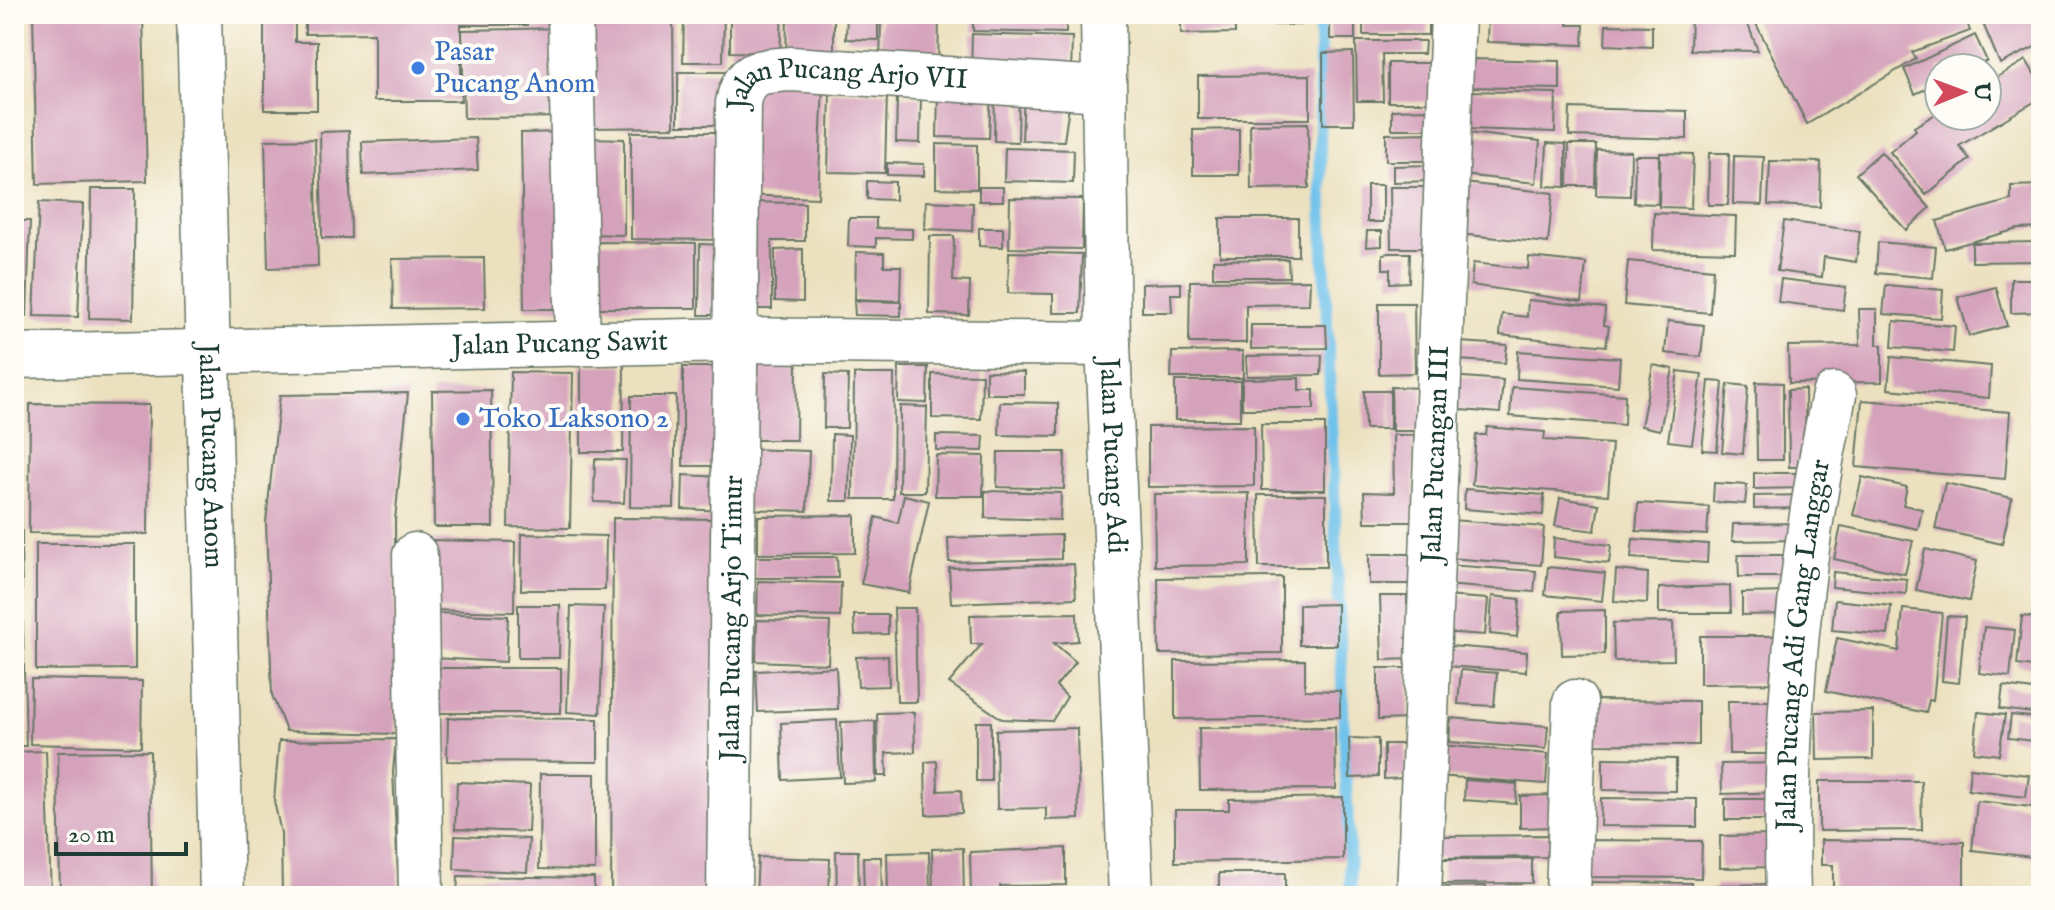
<svg xmlns="http://www.w3.org/2000/svg" width="2055" height="910" font-family="'IM FELL English',serif">
<style>
.lines{fill:none;stroke-linecap:round;stroke-linejoin:round}
.stream{stroke:#6fc2eb;stroke-width:12}
.building{fill:#d5a2bb}
.minor-casing{stroke:#677665;stroke-width:47}
.minor{stroke:#fff;stroke-width:44}
.shop-dot{fill:#3f7fe0;stroke:#fdfcf7;stroke-width:3}
.labels{text-anchor:middle;dominant-baseline:central;stroke-width:8;stroke-linejoin:round;paint-order:stroke}
.shop-label{font-size:28px;fill:#366cbe;stroke:#fdfcf7;text-anchor:start}
.street-label{font-size:28px;fill:#1f3d34;stroke:#fdfcf7}
</style>
<rect width="100%" height="100%" fill="#fdfcf7"/>
<filter id="ink" filterUnits="userSpaceOnUse"><feTurbulence type="fractalNoise" baseFrequency=".0125" numOctaves="2"/><feDisplacementMap in="SourceGraphic" scale="16" xChannelSelector="R" yChannelSelector="G"/><feConvolveMatrix kernelMatrix="1 2 1 2 8 2 1 2 1" color-interpolation-filters="sRGB"/></filter>
<filter id="wash" filterUnits="userSpaceOnUse"><feTurbulence type="fractalNoise" baseFrequency=".006" numOctaves="4" result="noise"/><feDisplacementMap in="SourceGraphic" scale="32" xChannelSelector="R" yChannelSelector="G"/><feGaussianBlur stdDeviation="1.8" result="paint"/><feColorMatrix in="noise" values="0 0 0 0 0 0 0 0 0 0 0 0 0 0 0 0 0 1.4 0 .05"/><feComposite in="paint" operator="in"/></filter>
<g filter="url(#wash)">
<rect width="100%" height="100%" fill="#ece1bf"/>
<g class="lines">
<path class="stream" d="M 1320,14 L 1320,154 L 1351,896"/>
</g>
<g id="blocks">
<path class="building" d="M 14,14 L 19,14 L 21,211 L 14,211 Z
M 33,14 L 143,14 L 147,181 L 37,184 Z
M 264,14 L 295,14 L 295,42 L 317,42 L 317,110 L 264,110 Z
M 305,14 L 527,14 L 527,25 L 461,25 L 461,101 L 374,101 L 374,33 L 305,34 Z
M 589,14 L 673,14 L 674,127 L 590,128 Z
M 684,14 L 724,14 L 723,62 L 683,62 Z
M 730,14 L 782,14 L 780,53 L 730,52 Z
M 787,14 L 834,14 L 834,63 L 786,62 Z
M 847,14 L 878,14 L 878,40 L 846,39 Z
M 881,14 L 939,14 L 938,74 L 880,72 Z
M 973,14 L 1066,14 L 1066,33 L 973,31 Z
M 1181,14 L 1235,14 L 1235,33 L 1181,34 Z
M 1241,14 L 1302,14 L 1302,25 L 1241,25 Z
M 1330,14 L 1355,14 L 1355,39 L 1330,39 Z
M 1363,14 L 1428,14 L 1428,35 L 1363,35 Z
M 1488,14 L 1569,14 L 1568,25 L 1584,25 L 1583,45 L 1487,42 Z
M 1691,14 L 1744,14 L 1758,51 L 1690,50 Z
M 1751,14 L 1964,14 L 1970,31 L 1912,52 L 1916,59 L 1807,124 Z
M 1979,14 L 2041,14 L 2041,44 L 2000,64 Z
M 1606,25 L 1652,26 L 1652,47 L 1605,45 Z
M 570,28 L 571,117 L 464,118 L 462,30 Z
M 972,34 L 1072,37 L 1071,79 L 971,77 Z
M 1975,35 L 1987,61 L 1971,68 L 1939,68 L 1939,83 L 1915,94 L 1904,69 Z
M 1356,41 L 1425,41 L 1424,54 L 1382,54 L 1383,101 L 1357,101 Z
M 1353,52 L 1354,124 L 1323,124 L 1323,53 Z
M 1469,59 L 1560,61 L 1560,89 L 1469,87 Z
M 2026,60 L 2041,85 L 2041,98 L 1959,146 L 1970,159 L 1926,195 L 1890,152 L 1916,130 L 1914,127 L 1939,112 L 1939,116 L 1987,116 L 1987,83 Z
M 1388,63 L 1431,63 L 1431,102 L 1388,102 Z
M 678,72 L 728,72 L 728,125 L 678,125 Z
M 1310,75 L 1310,119 L 1198,119 L 1198,76 Z
M 747,80 L 823,83 L 818,198 L 743,195 Z
M 938,89 L 991,90 L 989,138 L 937,137 Z
M 830,91 L 887,92 L 885,173 L 828,172 Z
M 995,91 L 1019,92 L 1018,142 L 994,141 Z
M 1024,91 L 1071,92 L 1064,141 L 1022,140 Z
M 1468,91 L 1556,93 L 1555,132 L 1467,129 Z
M 897,96 L 921,97 L 920,143 L 896,142 Z
M 1570,108 L 1687,111 L 1687,139 L 1569,136 Z
M 1432,109 L 1433,129 L 1392,129 L 1392,110 Z
M 1308,123 L 1309,188 L 1251,189 L 1250,124 Z
M 1239,129 L 1239,175 L 1193,175 L 1193,130 Z
M 349,131 L 351,238 L 322,238 L 320,132 Z
M 562,132 L 565,309 L 524,309 L 521,133 Z
M 631,132 L 726,132 L 726,240 L 631,239 Z
M 1432,133 L 1432,161 L 1386,161 L 1386,134 Z
M 1468,133 L 1540,141 L 1536,183 L 1463,175 Z
M 476,138 L 478,170 L 363,175 L 362,142 Z
M 588,138 L 624,139 L 624,235 L 587,234 Z
M 315,139 L 318,266 L 268,268 L 265,140 Z
M 1547,143 L 1566,144 L 1566,187 L 1545,186 Z
M 936,144 L 977,145 L 977,189 L 936,188 Z
M 1569,144 L 1596,144 L 1595,186 L 1568,186 Z
M 1005,148 L 1074,150 L 1073,183 L 1004,181 Z
M 1597,150 L 1631,151 L 1630,196 L 1596,195 Z
M 1881,152 L 1930,208 L 1906,230 L 1856,174 Z
M 1660,153 L 1693,154 L 1691,208 L 1659,207 Z
M 1709,153 L 1729,153 L 1728,205 L 1708,205 Z
M 1635,155 L 1659,155 L 1658,204 L 1634,203 Z
M 1734,156 L 1764,157 L 1762,205 L 1733,204 Z
M 1770,161 L 1821,162 L 1820,207 L 1768,205 Z
M 887,163 L 924,164 L 924,176 L 887,175 Z
M 1433,165 L 1433,181 L 1393,182 L 1393,166 Z
M 867,181 L 895,182 L 895,200 L 867,199 Z
M 1464,183 L 1553,193 L 1548,243 L 1459,234 Z
M 1367,185 L 1383,185 L 1383,222 L 1367,222 Z
M 2041,185 L 2041,228 L 2018,229 L 1945,249 L 1937,221 L 2011,200 L 2011,186 Z
M 979,187 L 1003,187 L 1003,201 L 979,201 Z
M 1390,187 L 1431,187 L 1431,248 L 1391,248 Z
M 91,189 L 135,189 L 133,319 L 89,318 Z
M 1010,198 L 1083,199 L 1082,249 L 1009,248 Z
M 926,201 L 973,203 L 972,231 L 925,229 Z
M 39,202 L 83,204 L 78,317 L 34,316 Z
M 743,202 L 805,203 L 805,241 L 772,241 L 772,309 L 743,309 Z
M 1654,213 L 1736,216 L 1735,252 L 1653,250 Z
M 849,218 L 876,218 L 876,228 L 912,229 L 912,239 L 876,238 L 876,247 L 848,246 Z
M 1220,218 L 1298,218 L 1298,256 L 1220,256 Z
M 14,221 L 30,221 L 27,316 L 14,316 Z
M 1784,221 L 1860,231 L 1856,262 L 1824,257 L 1822,277 L 1777,271 Z
M 979,228 L 1003,228 L 1003,247 L 979,246 Z
M 1367,231 L 1382,231 L 1382,246 L 1366,247 Z
M 930,236 L 954,236 L 953,281 L 970,282 L 969,315 L 929,314 Z
M 596,242 L 696,243 L 696,308 L 596,308 Z
M 1878,242 L 1936,247 L 1933,278 L 1876,273 Z
M 2041,242 L 2041,261 L 1972,262 L 1972,243 Z
M 700,244 L 725,245 L 724,315 L 699,315 Z
M 803,249 L 803,302 L 775,301 L 775,250 Z
M 856,252 L 884,253 L 884,266 L 901,266 L 900,301 L 855,299 Z
M 1009,252 L 1082,254 L 1080,313 L 1053,313 L 1053,294 L 1008,293 Z
M 1389,253 L 1410,253 L 1409,282 L 1390,283 L 1390,269 L 1383,269 L 1383,254 Z
M 1529,257 L 1586,263 L 1582,302 L 1471,285 L 1473,263 L 1528,269 Z
M 484,258 L 485,308 L 393,309 L 392,259 Z
M 1288,259 L 1289,277 L 1213,277 L 1213,260 Z
M 1628,261 L 1713,269 L 1710,313 L 1624,305 Z
M 1781,279 L 1846,287 L 1843,310 L 1778,302 Z
M 2011,279 L 2041,279 L 2041,312 L 2011,313 Z
M 1310,280 L 1309,304 L 1246,305 L 1246,343 L 1189,343 L 1190,281 Z
M 1181,283 L 1181,294 L 1171,294 L 1172,312 L 1142,312 L 1142,284 Z
M 1886,285 L 1943,290 L 1941,318 L 1883,314 Z
M 1996,287 L 2007,326 L 1969,336 L 1958,297 Z
M 1528,300 L 1605,308 L 1604,325 L 1609,326 L 1606,346 L 1500,335 L 1502,314 L 1527,317 Z
M 854,301 L 901,302 L 901,316 L 855,315 Z
M 1379,303 L 1414,303 L 1415,373 L 1379,374 Z
M 1859,309 L 1877,309 L 1877,345 L 1882,345 L 1882,382 L 1789,383 L 1788,346 L 1860,345 Z
M 1668,321 L 1704,325 L 1701,357 L 1665,353 Z
M 1894,321 L 1955,326 L 1953,352 L 1892,347 Z
M 1251,325 L 1326,325 L 1327,348 L 1251,349 Z
M 1459,342 L 1507,345 L 1505,363 L 1458,360 Z
M 1243,351 L 1243,378 L 1171,378 L 1172,352 Z
M 1518,351 L 1620,358 L 1618,386 L 1517,379 Z
M 1322,355 L 1321,375 L 1247,376 L 1246,356 Z
M 1891,357 L 1991,366 L 1989,398 L 1888,389 Z
M 751,361 L 797,361 L 796,440 L 751,440 Z
M 581,365 L 624,365 L 623,452 L 581,452 Z
M 1653,365 L 1673,369 L 1660,430 L 1641,426 Z
M 683,367 L 725,367 L 725,466 L 683,466 Z
M 899,367 L 928,367 L 927,403 L 898,402 Z
M 986,371 L 1024,372 L 1024,394 L 986,394 Z
M 1678,371 L 1702,374 L 1692,444 L 1668,441 Z
M 511,372 L 573,373 L 570,528 L 508,527 Z
M 825,374 L 848,375 L 847,428 L 824,428 Z
M 854,374 L 894,374 L 893,499 L 853,499 Z
M 932,374 L 982,375 L 981,419 L 932,418 Z
M 1450,376 L 1503,380 L 1500,413 L 1447,409 Z
M 1299,378 L 1299,390 L 1314,390 L 1314,409 L 1242,409 L 1242,379 Z
M 1175,381 L 1240,381 L 1240,420 L 1175,420 Z
M 1709,381 L 1723,382 L 1717,451 L 1702,450 Z
M 1756,382 L 1783,383 L 1783,460 L 1757,460 Z
M 1728,384 L 1748,386 L 1743,454 L 1722,452 Z
M 1391,387 L 1422,388 L 1422,431 L 1392,431 Z
M 1512,387 L 1625,395 L 1624,425 L 1510,416 Z
M 1805,389 L 1806,467 L 1789,467 L 1788,390 Z
M 491,390 L 493,527 L 434,527 L 432,391 Z
M 1364,391 L 1390,391 L 1390,429 L 1365,429 Z
M 408,393 L 395,520 L 396,734 L 286,731 L 272,695 L 266,522 L 280,395 Z
M 631,396 L 676,396 L 674,508 L 630,507 Z
M 1862,400 L 2010,412 L 2005,479 L 1856,467 Z
M 1000,402 L 1058,403 L 1058,436 L 999,435 Z
M 30,404 L 149,405 L 148,534 L 29,533 Z
M 900,406 L 927,407 L 925,492 L 899,492 Z
M 14,416 L 21,416 L 22,546 L 14,546 Z
M 1261,424 L 1325,424 L 1325,490 L 1262,490 Z
M 1254,426 L 1254,486 L 1148,487 L 1148,427 Z
M 1487,427 L 1545,432 L 1544,440 L 1612,444 L 1608,495 L 1472,485 L 1476,435 L 1486,435 Z
M 832,434 L 850,435 L 849,501 L 831,501 Z
M 936,435 L 984,436 L 983,451 L 936,450 Z
M 1393,435 L 1414,435 L 1414,492 L 1420,522 L 1365,522 L 1364,492 L 1394,493 Z
M 744,449 L 809,451 L 807,511 L 742,509 Z
M 998,452 L 1065,452 L 1064,489 L 997,487 Z
M 936,455 L 984,456 L 983,496 L 935,496 Z
M 595,459 L 626,460 L 624,503 L 594,502 Z
M 1754,473 L 1805,473 L 1805,488 L 1754,489 Z
M 683,475 L 725,477 L 725,511 L 682,509 Z
M 1862,477 L 1907,487 L 1903,505 L 1922,509 L 1918,529 L 1853,515 Z
M 1714,483 L 1747,485 L 1745,504 L 1713,502 Z
M 1945,483 L 2012,498 L 2002,544 L 1935,529 Z
M 1465,489 L 1544,495 L 1543,515 L 1464,509 Z
M 985,491 L 1061,493 L 1060,520 L 985,518 Z
M 1249,493 L 1249,565 L 1155,566 L 1154,494 Z
M 904,495 L 929,501 L 909,593 L 861,584 L 876,517 L 898,523 Z
M 1258,495 L 1326,495 L 1326,567 L 1259,567 Z
M 1804,495 L 1804,508 L 1754,509 L 1754,496 Z
M 1560,498 L 1599,504 L 1595,531 L 1555,526 Z
M 1638,503 L 1709,507 L 1707,535 L 1636,531 Z
M 855,515 L 855,553 L 758,554 L 758,516 Z
M 613,518 L 722,519 L 720,896 L 611,896 Z
M 1451,520 L 1544,527 L 1541,565 L 1449,558 Z
M 1798,523 L 1798,540 L 1732,541 L 1733,524 Z
M 1841,526 L 1913,541 L 1905,574 L 1834,559 Z
M 522,534 L 606,536 L 605,590 L 521,590 Z
M 1061,535 L 1061,559 L 949,562 L 948,538 Z
M 1554,538 L 1611,545 L 1609,563 L 1553,557 Z
M 1633,539 L 1708,544 L 1707,563 L 1631,558 Z
M 429,540 L 515,542 L 514,612 L 428,610 Z
M 36,544 L 135,544 L 135,669 L 36,670 Z
M 1925,549 L 1977,561 L 1969,601 L 1916,590 Z
M 14,550 L 21,550 L 26,746 L 14,746 Z
M 1369,554 L 1416,554 L 1417,584 L 1369,584 Z
M 1738,555 L 1796,555 L 1796,577 L 1739,577 Z
M 755,557 L 837,557 L 838,578 L 755,578 Z
M 1074,564 L 1076,598 L 951,603 L 949,568 Z
M 1447,565 L 1536,571 L 1534,592 L 1445,585 Z
M 1548,567 L 1605,573 L 1602,601 L 1545,595 Z
M 1616,570 L 1648,573 L 1647,603 L 1614,601 Z
M 1833,572 L 1907,579 L 1906,594 L 1832,587 Z
M 1282,577 L 1282,653 L 1159,654 L 1158,578 Z
M 758,581 L 841,583 L 840,617 L 757,615 Z
M 1730,586 L 1731,613 L 1659,613 L 1659,588 Z
M 1789,592 L 1789,614 L 1742,615 L 1742,593 Z
M 1380,596 L 1407,596 L 1407,604 L 1412,604 L 1413,659 L 1382,660 Z
M 1444,596 L 1488,599 L 1485,635 L 1441,632 Z
M 1492,596 L 1520,599 L 1517,637 L 1490,634 Z
M 1835,600 L 1891,606 L 1888,635 L 1832,630 Z
M 1337,604 L 1337,645 L 1299,645 L 1299,605 Z
M 518,605 L 560,605 L 559,658 L 518,658 Z
M 571,606 L 604,607 L 600,714 L 567,712 Z
M 894,608 L 915,608 L 917,702 L 897,702 Z
M 1903,609 L 1942,613 L 1933,701 L 1929,700 L 1926,713 L 1826,691 L 1837,638 L 1899,651 Z
M 1605,610 L 1605,654 L 1562,655 L 1561,611 Z
M 435,613 L 508,616 L 506,662 L 433,658 Z
M 1077,613 L 1078,641 L 1054,643 L 1076,662 L 1056,686 L 1067,697 L 1052,721 L 1002,719 L 949,683 L 982,644 L 971,644 L 970,615 Z
M 854,615 L 888,615 L 888,634 L 855,635 Z
M 1947,616 L 1965,617 L 1959,683 L 1942,681 Z
M 2022,616 L 2041,618 L 2041,668 L 2017,665 Z
M 757,620 L 830,622 L 828,664 L 756,661 Z
M 1673,622 L 1674,660 L 1614,661 L 1613,623 Z
M 1984,627 L 2015,630 L 2010,677 L 1979,673 Z
M 1700,636 L 1784,636 L 1785,683 L 1700,684 Z
M 1449,646 L 1527,652 L 1526,672 L 1447,666 Z
M 888,656 L 889,686 L 858,687 L 856,657 Z
M 1305,660 L 1305,690 L 1340,691 L 1340,717 L 1175,719 L 1175,661 Z
M 836,667 L 838,709 L 758,712 L 756,671 Z
M 437,668 L 561,668 L 561,713 L 438,713 Z
M 1378,668 L 1409,668 L 1409,719 L 1378,720 Z
M 1461,670 L 1497,673 L 1494,706 L 1458,704 Z
M 31,679 L 142,681 L 141,747 L 30,744 Z
M 2003,686 L 2041,691 L 2041,714 L 2000,709 Z
M 1594,700 L 1698,701 L 1698,745 L 1594,744 Z
M 1728,701 L 1783,701 L 1784,754 L 1729,754 Z
M 1873,711 L 1873,759 L 1817,760 L 1816,712 Z
M 914,712 L 915,752 L 886,753 L 887,776 L 878,776 L 877,713 Z
M 1978,712 L 2005,715 L 1999,755 L 1974,752 Z
M 2011,715 L 2041,718 L 2041,742 L 2008,738 Z
M 448,718 L 598,719 L 598,762 L 447,761 Z
M 1451,718 L 1548,726 L 1546,749 L 1449,742 Z
M 837,720 L 840,777 L 783,780 L 781,723 Z
M 875,721 L 876,782 L 843,783 L 841,722 Z
M 976,722 L 991,722 L 991,781 L 976,781 Z
M 1335,727 L 1336,789 L 1200,790 L 1199,728 Z
M 1077,728 L 1079,819 L 1046,820 L 1046,808 L 997,809 L 996,730 Z
M 1349,738 L 1378,739 L 1378,777 L 1350,778 Z
M 396,739 L 393,772 L 399,896 L 282,896 L 281,833 L 274,801 L 279,741 Z
M 1384,744 L 1406,744 L 1406,778 L 1384,779 Z
M 1440,745 L 1548,754 L 1546,784 L 1438,776 Z
M 46,751 L 51,896 L 14,896 L 14,752 Z
M 150,751 L 152,896 L 60,896 L 58,752 Z
M 1603,758 L 1676,759 L 1676,791 L 1603,790 Z
M 937,761 L 938,791 L 961,790 L 962,813 L 926,815 L 925,762 Z
M 1782,763 L 1783,792 L 1722,794 L 1721,764 Z
M 1970,768 L 2029,775 L 2026,797 L 1968,790 Z
M 540,774 L 595,774 L 595,870 L 539,869 Z
M 1465,780 L 1517,784 L 1516,804 L 1464,800 Z
M 1819,781 L 1921,781 L 1922,830 L 1819,831 Z
M 457,782 L 530,785 L 528,832 L 455,829 Z
M 1555,795 L 1555,827 L 1520,828 L 1520,796 Z
M 1343,797 L 1343,859 L 1175,862 L 1175,810 L 1229,810 L 1229,799 Z
M 1601,798 L 1697,799 L 1697,827 L 1600,826 Z
M 1725,799 L 1779,799 L 1780,820 L 1725,820 Z
M 1977,801 L 2041,808 L 2041,858 L 1972,850 Z
M 1552,835 L 1553,857 L 1435,858 L 1435,836 Z
M 1778,835 L 1778,867 L 1720,868 L 1720,836 Z
M 455,836 L 529,839 L 527,872 L 454,869 Z
M 1587,840 L 1702,841 L 1701,878 L 1586,877 Z
M 1821,840 L 1964,842 L 1964,895 L 1833,895 L 1833,865 L 1821,865 Z
M 963,848 L 964,896 L 933,896 L 932,849 Z
M 1066,848 L 1066,885 L 1000,886 L 1000,892 L 1068,890 L 1068,896 L 971,896 L 970,852 Z
M 836,851 L 858,851 L 859,896 L 837,896 Z
M 929,852 L 930,896 L 888,896 L 887,853 Z
M 758,857 L 830,859 L 829,896 L 756,896 Z
M 863,857 L 881,857 L 882,896 L 864,896 Z
M 1442,859 L 1532,859 L 1532,883 L 1442,884 Z
M 1219,873 L 1285,873 L 1285,889 L 1342,889 L 1342,896 L 1219,896 Z
M 458,876 L 594,878 L 594,896 L 457,896 Z
M 1584,882 L 1691,883 L 1691,896 L 1584,896 Z
M 1777,884 L 1777,896 L 1715,896 L 1715,885 Z
M 1486,886 L 1486,896 L 1434,896 L 1434,887 Z
M 1491,888 L 1533,888 L 1533,896 L 1491,896 Z"/>
</g>
</g>
<g filter="url(#ink)">
<use href="#blocks" fill-opacity="0" stroke="#677665" stroke-width="2"/>
<g class="lines">
<g class="minor-casing">
<g id="minor">
<path id="s1" d="M 199,14 L 222,896"/>
<path d="M 570,14 L 578,344"/>
<path id="s2" d="M 1103,14 L 1108,344 L 1131,896"/>
<path id="s3" d="M 14,356 L 735,340 L 1108,344"/>
<path d="M 415,555 L 421,896"/>
<path id="s4" d="M 729,896 L 738,103 C 744,70 762,71 791,69 L 1103,89"/>
<path id="s5" d="M 1419,896 L 1453,14"/>
<path d="M 1568,896 L 1575,702"/>
<path id="s6" d="M 1788,896 C 1783,728 1799,559 1834,395"/>
</g>
</g>
<use href="#minor" class="minor"/>
</g>
</g>
<g class="shop-dot">
<circle cx="418" cy="68" r="8"/>
<circle cx="463" cy="419" r="8"/>
</g>
<g class="labels">
<g class="shop-label">
<text x="434" y="52">Pasar<tspan x="434" dy="32">Pucang Anom</tspan></text>
<text x="479" y="419">Toko Laksono 2</text>
</g>
<g class="street-label">
<text stroke="none"><textPath href="#s4" startOffset="914">Jalan Pucang Arjo VII</textPath></text>
<text stroke="none"><textPath href="#s3" startOffset="546">Jalan Pucang Sawit</textPath></text>
<text stroke="none"><textPath href="#s1" startOffset="442">Jalan Pucang Anom</textPath></text>
<text stroke="none"><textPath href="#s2" startOffset="442">Jalan Pucang Adi</textPath></text>
<text stroke="none"><textPath href="#s5" startOffset="442">Jalan Pucangan III</textPath></text>
<text stroke="none"><textPath href="#s4" startOffset="278">Jalan Pucang Arjo Timur</textPath></text>
<text stroke="none"><textPath href="#s6" startOffset="252">Jalan Pucang Adi Gang Langgar</textPath></text>
</g>
</g>
<rect width="2055" height="910" fill="none" stroke="#fdfcf7" stroke-width="48"/>
<g transform="translate(1963 92) rotate(89)"><circle r="38" fill="#fdfcf7" stroke="#a4b0a9" stroke-width="2"/>
<path d="M0-6L14 30L0 20L-14 30Z" fill="#d1495b"/>
<text y="-12" font-size="22" font-weight="bold" text-anchor="middle" fill="#1f3d34">U</text>
</g>
<path d="M56 842v12h130v-12" fill="none" stroke="#1f3d34" stroke-width="4"/>
<text x="68" y="842" font-size="24" fill="#1f3d34" stroke="#fdfcf7" stroke-width="6" paint-order="stroke">20 m</text>
</svg>
